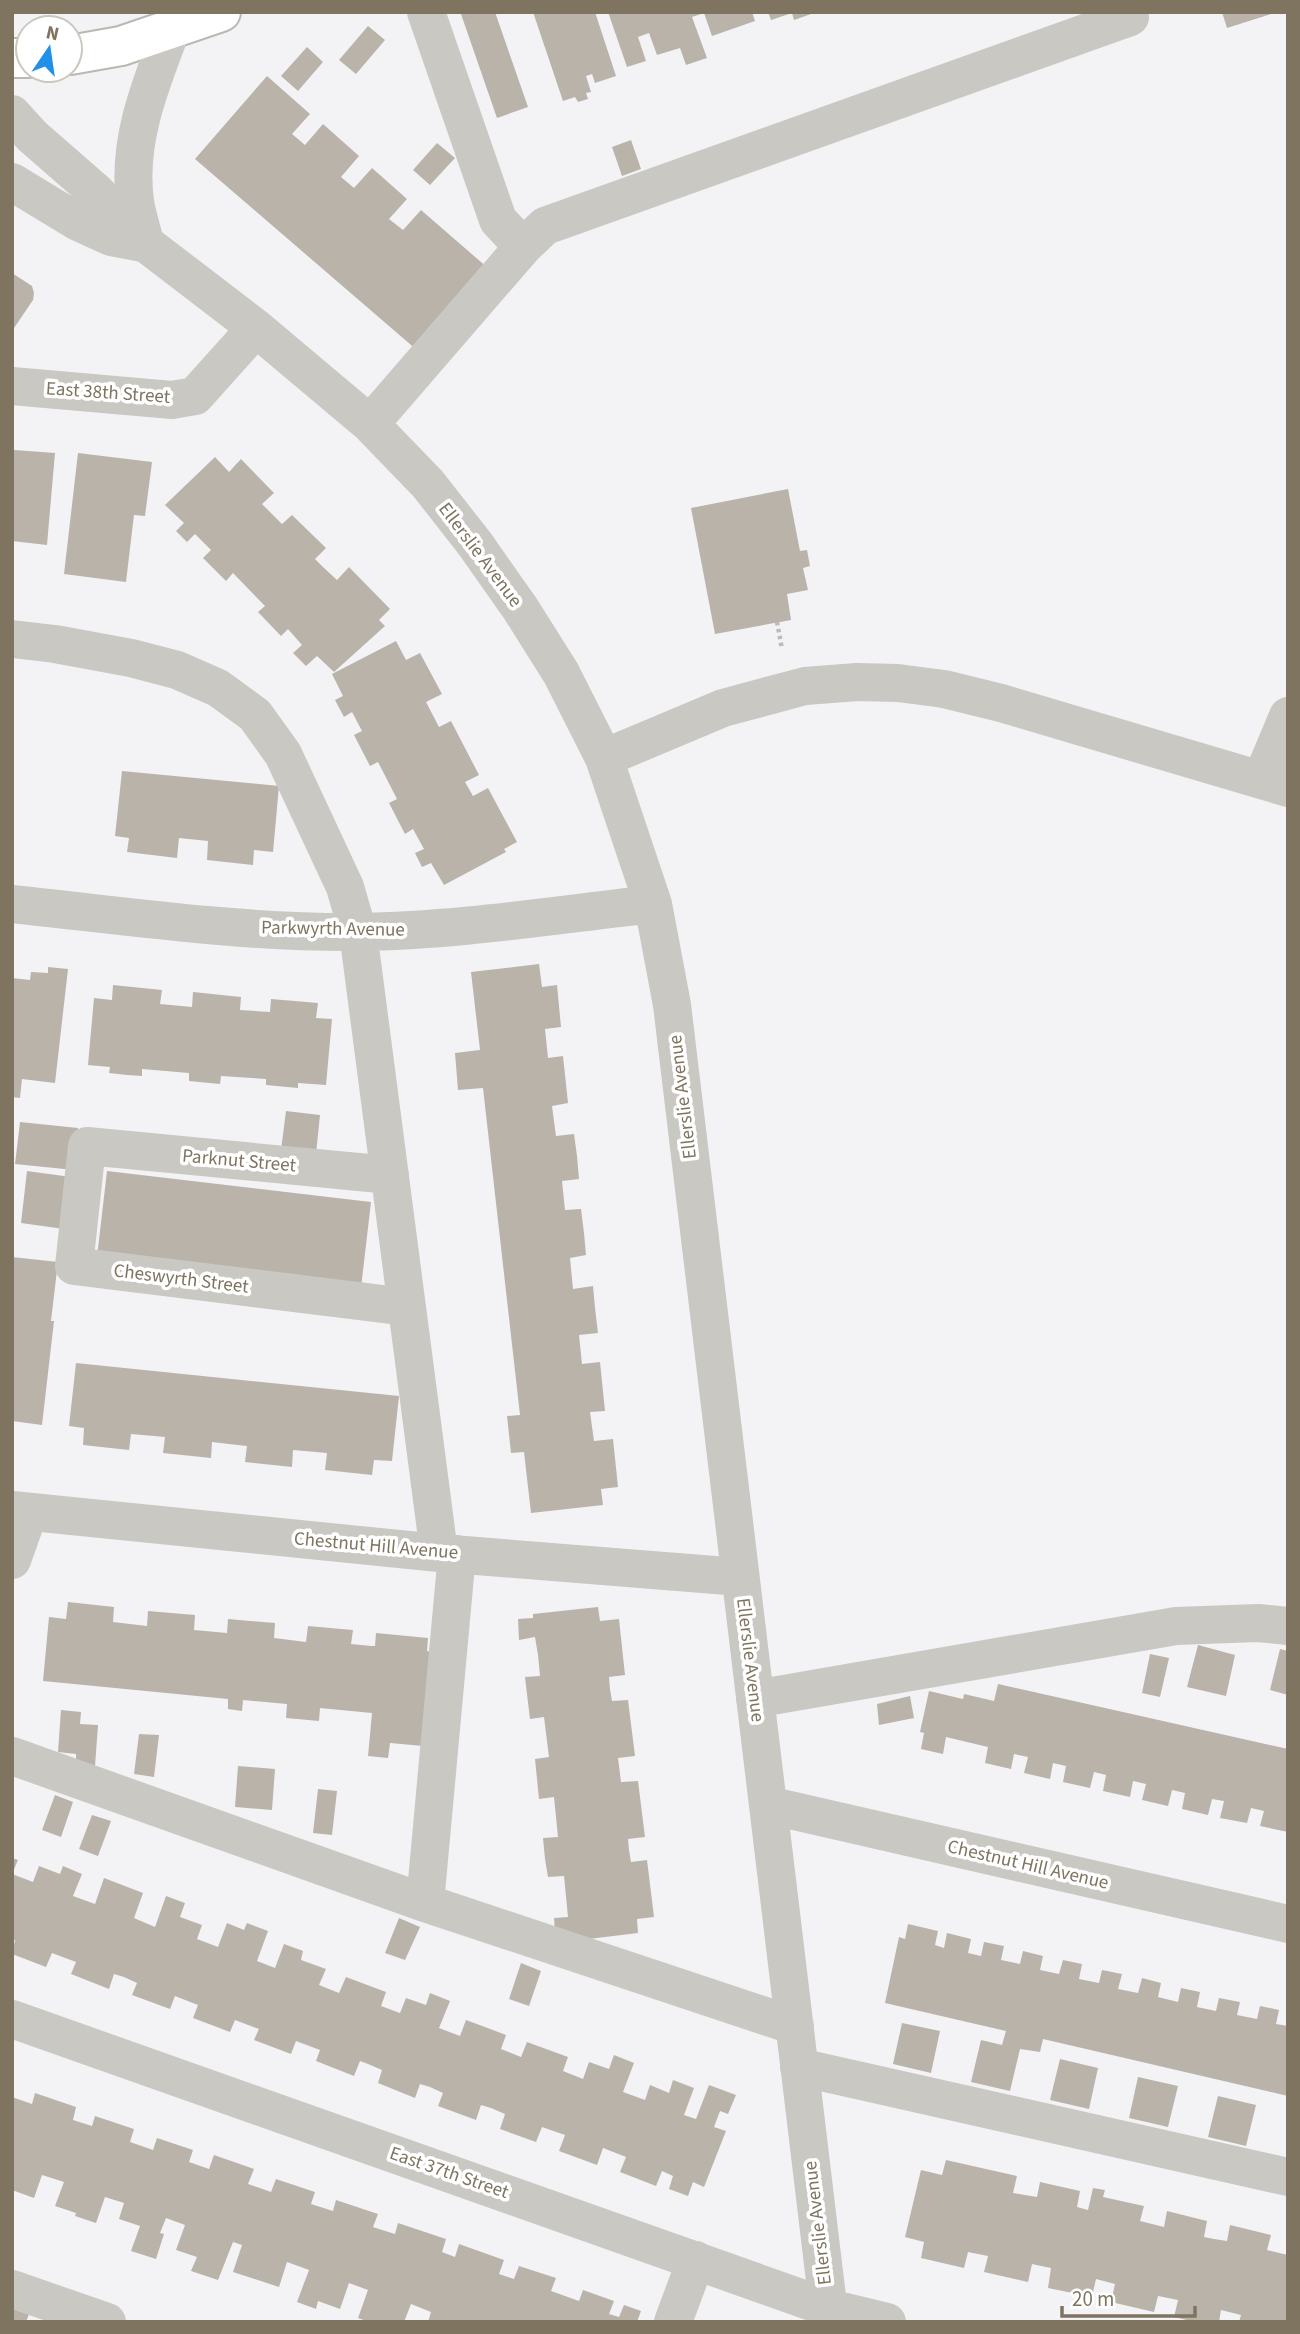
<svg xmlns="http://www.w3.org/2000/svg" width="1300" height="2334" font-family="'Source Sans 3',sans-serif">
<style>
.building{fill:#b9b3aa}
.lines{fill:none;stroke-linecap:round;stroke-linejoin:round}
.major-casing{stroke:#bbb8b2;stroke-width:42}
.path{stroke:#bebcb8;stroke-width:4.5;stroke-dasharray:3.5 3.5;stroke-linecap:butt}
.minor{stroke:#cac8c3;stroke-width:38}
.major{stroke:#fff;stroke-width:38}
.labels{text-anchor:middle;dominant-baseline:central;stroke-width:7;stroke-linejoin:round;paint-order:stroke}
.street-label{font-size:19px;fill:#7f7460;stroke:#fff}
</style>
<rect width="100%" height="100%" fill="#f3f3f6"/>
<path class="building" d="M 466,12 L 495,12 L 528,107 L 497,118 L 461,14 Z
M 533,12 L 595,12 L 616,76 L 595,83 L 592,74 L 586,76 L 591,92 L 586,93 L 588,99 L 578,102 L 575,97 L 563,101 Z
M 608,12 L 752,12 L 755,21 L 712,36 L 704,13 L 692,17 L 707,58 L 686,65 L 680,48 L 657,55 L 649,33 L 638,37 L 646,61 L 627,67 Z
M 768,12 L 814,12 L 814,13 L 794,20 L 792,13 L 771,20 Z
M 1222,12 L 1274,12 L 1274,13 L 1227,28 Z
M 368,26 L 385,40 L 356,74 L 339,60 Z
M 307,47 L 323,62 L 298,91 L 281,76 Z
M 267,76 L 310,114 L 292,134 L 298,139 L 305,145 L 323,124 L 359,156 L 341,177 L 354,188 L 372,168 L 407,199 L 389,219 L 403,230 L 421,210 L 489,269 L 418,351 L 195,159 Z
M 631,140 L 641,169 L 622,176 L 612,147 Z
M 437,143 L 455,158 L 430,185 L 413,170 Z
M 12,273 L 32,286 L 34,293 L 33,300 L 12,331 Z
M 14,450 L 55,453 L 47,545 L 12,541 Z
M 78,453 L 152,462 L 145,516 L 134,515 L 126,582 L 64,574 Z
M 215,457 L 229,472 L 241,459 L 274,493 L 262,504 L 282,524 L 292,515 L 326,548 L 315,559 L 324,568 L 337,580 L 349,567 L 390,609 L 379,620 L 385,626 L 334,672 L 317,656 L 306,666 L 293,653 L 302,645 L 288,629 L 281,636 L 258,612 L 265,606 L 233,573 L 226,581 L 203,558 L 211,550 L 195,534 L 187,542 L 176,531 L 184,523 L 165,505 Z
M 788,489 L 800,551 L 807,550 L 810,566 L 803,568 L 808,590 L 787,594 L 791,620 L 715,634 L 691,508 Z
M 396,641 L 406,660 L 420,653 L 442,694 L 426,702 L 439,727 L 451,721 L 479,775 L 465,782 L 473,796 L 488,788 L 517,842 L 504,849 L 506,852 L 444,885 L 431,863 L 422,867 L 415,853 L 424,849 L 413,829 L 405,834 L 389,803 L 397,799 L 378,762 L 370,766 L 354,735 L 362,731 L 352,712 L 344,717 L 335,700 L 343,696 L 332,674 Z
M 122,771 L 279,786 L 273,852 L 254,850 L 253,865 L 207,860 L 208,841 L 179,838 L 177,858 L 127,852 L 129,838 L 115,836 Z
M 539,964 L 542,987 L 557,985 L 561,1027 L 545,1029 L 548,1058 L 563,1056 L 568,1103 L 552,1106 L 556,1136 L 574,1134 L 577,1156 L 579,1179 L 562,1181 L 565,1210 L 581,1209 L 584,1233 L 586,1255 L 570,1258 L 573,1289 L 593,1286 L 595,1308 L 598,1333 L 579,1335 L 582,1364 L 600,1362 L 605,1411 L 590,1412 L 594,1441 L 613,1439 L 618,1487 L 601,1489 L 603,1505 L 531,1513 L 524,1452 L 511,1453 L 507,1416 L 520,1415 L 483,1088 L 458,1090 L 455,1053 L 480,1050 L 471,972 Z
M 48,967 L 68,969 L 55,1083 L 22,1079 L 20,1098 L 12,1097 L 12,978 L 30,980 L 31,972 L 48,973 Z
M 113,985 L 162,990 L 160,1004 L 192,1007 L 193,992 L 241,997 L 240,1010 L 270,1012 L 271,999 L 318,1003 L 316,1018 L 332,1019 L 326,1085 L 298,1083 L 298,1088 L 266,1085 L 266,1079 L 221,1076 L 220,1084 L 189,1081 L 189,1073 L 142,1069 L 142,1076 L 127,1075 L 109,1073 L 110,1067 L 88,1065 L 94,998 L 112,1000 Z
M 286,1111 L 320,1115 L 316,1154 L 281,1150 Z
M 20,1122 L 78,1128 L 74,1170 L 15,1164 Z
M 27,1171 L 71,1177 L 64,1229 L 21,1223 Z
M 107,1171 L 371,1202 L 361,1288 L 97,1257 Z
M 12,1257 L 58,1262 L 51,1321 L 54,1321 L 42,1425 L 12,1421 Z
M 76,1363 L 399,1396 L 392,1461 L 374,1460 L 372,1475 L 325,1470 L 327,1453 L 293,1450 L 292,1467 L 245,1462 L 247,1446 L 229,1444 L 212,1442 L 211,1458 L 163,1453 L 165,1437 L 131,1434 L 129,1450 L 83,1445 L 84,1428 L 69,1426 Z
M 68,1602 L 114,1607 L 113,1622 L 147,1626 L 148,1611 L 195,1615 L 194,1630 L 227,1633 L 228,1619 L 275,1623 L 274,1638 L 306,1642 L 308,1626 L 353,1630 L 351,1644 L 371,1646 L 375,1646 L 376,1633 L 428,1638 L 427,1651 L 432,1652 L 423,1746 L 390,1743 L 388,1758 L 368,1756 L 372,1713 L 320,1708 L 319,1721 L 286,1718 L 287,1704 L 243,1700 L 242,1711 L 228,1709 L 228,1699 L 43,1681 L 49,1617 L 66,1619 Z
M 598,1607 L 600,1621 L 619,1619 L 625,1675 L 609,1677 L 610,1689 L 612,1701 L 628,1700 L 635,1756 L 618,1758 L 621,1782 L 638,1781 L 645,1837 L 628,1839 L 629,1850 L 631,1862 L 647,1860 L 654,1917 L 637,1919 L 638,1933 L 572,1941 L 555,1932 L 554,1918 L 568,1917 L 564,1876 L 548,1877 L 545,1859 L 543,1838 L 558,1837 L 554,1797 L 539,1799 L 535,1759 L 549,1757 L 544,1717 L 530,1719 L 525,1677 L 540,1676 L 538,1655 L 535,1637 L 519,1640 L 518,1619 L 533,1618 L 533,1614 Z
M 1198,1645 L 1235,1655 L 1226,1696 L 1187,1687 Z
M 1280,1649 L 1288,1651 L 1288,1695 L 1270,1690 Z
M 1150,1654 L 1169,1658 L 1160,1697 L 1142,1693 Z
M 998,1684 L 1288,1749 L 1288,1832 L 1260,1826 L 1264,1811 L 1251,1808 L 1247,1823 L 1220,1818 L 1224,1801 L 1212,1799 L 1208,1815 L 1182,1809 L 1185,1793 L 1172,1790 L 1168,1806 L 1142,1800 L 1146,1784 L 1133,1781 L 1130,1797 L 1103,1791 L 1106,1775 L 1094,1772 L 1090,1788 L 1063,1782 L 1066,1766 L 1053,1763 L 1050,1779 L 1024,1773 L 1028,1757 L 1014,1754 L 1011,1769 L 985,1763 L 988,1747 L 946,1737 L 943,1754 L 921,1749 L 924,1733 L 920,1732 L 929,1691 L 963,1699 L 964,1694 L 994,1701 Z
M 910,1696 L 914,1718 L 879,1725 L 877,1704 Z
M 61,1710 L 81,1712 L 80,1724 L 98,1725 L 95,1766 L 76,1764 L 76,1754 L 58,1752 Z
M 139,1734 L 159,1735 L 154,1777 L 134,1774 Z
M 238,1766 L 275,1769 L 272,1810 L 235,1807 Z
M 318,1789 L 337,1791 L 332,1835 L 313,1833 Z
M 55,1795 L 73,1802 L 61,1837 L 42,1830 Z
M 92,1815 L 111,1821 L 98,1856 L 79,1849 Z
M 12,1858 L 18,1860 L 12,1874 L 33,1882 L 39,1866 L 60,1874 L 63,1866 L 82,1874 L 73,1896 L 95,1904 L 104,1878 L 143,1893 L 134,1918 L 155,1927 L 166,1896 L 185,1903 L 180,1917 L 202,1925 L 197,1939 L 218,1947 L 227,1923 L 244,1930 L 247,1923 L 268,1931 L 257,1961 L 275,1968 L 284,1944 L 303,1951 L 301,1960 L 326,1969 L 319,1985 L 339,1993 L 346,1977 L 386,1992 L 381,2006 L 400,2013 L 406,1998 L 426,2005 L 430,1993 L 450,2001 L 439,2028 L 460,2036 L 466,2020 L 485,2027 L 506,2035 L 501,2049 L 521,2057 L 527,2042 L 568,2057 L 563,2071 L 583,2079 L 589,2062 L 609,2069 L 614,2055 L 634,2063 L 623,2092 L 645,2100 L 650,2085 L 669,2093 L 673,2080 L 694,2088 L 684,2115 L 696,2119 L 709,2085 L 736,2095 L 728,2114 L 720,2111 L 714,2127 L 726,2131 L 704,2187 L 693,2182 L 688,2196 L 669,2189 L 673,2176 L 662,2171 L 656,2186 L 620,2172 L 626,2157 L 603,2148 L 597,2165 L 559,2151 L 565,2135 L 542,2127 L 536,2142 L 500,2129 L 505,2114 L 491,2108 L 481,2105 L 476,2120 L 438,2106 L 443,2093 L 430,2087 L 420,2084 L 415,2098 L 378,2083 L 382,2070 L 368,2064 L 360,2061 L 354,2076 L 316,2061 L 320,2050 L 296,2041 L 291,2054 L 254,2040 L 259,2029 L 235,2020 L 230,2032 L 193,2018 L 198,2005 L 175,1996 L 170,2009 L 132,1995 L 137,1983 L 124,1977 L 114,1974 L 109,1989 L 71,1974 L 76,1962 L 52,1953 L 46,1967 L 12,1954 L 15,1940 L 12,1939 Z
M 399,1918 L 420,1927 L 405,1960 L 385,1953 Z
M 908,1924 L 938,1931 L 935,1945 L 944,1948 L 947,1933 L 971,1939 L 968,1953 L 981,1956 L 984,1942 L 1004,1946 L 1001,1960 L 1020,1964 L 1023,1951 L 1043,1956 L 1040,1970 L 1059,1974 L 1063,1960 L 1082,1964 L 1079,1979 L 1099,1983 L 1102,1970 L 1122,1974 L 1118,1989 L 1138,1993 L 1142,1978 L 1161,1983 L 1158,1997 L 1178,2002 L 1181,1988 L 1200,1992 L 1197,2007 L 1216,2011 L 1219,1998 L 1240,2002 L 1237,2015 L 1257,2019 L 1260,2006 L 1279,2010 L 1276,2024 L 1288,2026 L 1288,2096 L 1043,2039 L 1040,2052 L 1020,2049 L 1010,2091 L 971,2082 L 981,2040 L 1002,2045 L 1006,2031 L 885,2003 L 899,1937 L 905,1939 Z
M 521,1963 L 541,1971 L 529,2006 L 509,1999 Z
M 902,2023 L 940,2031 L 931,2073 L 893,2064 Z
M 1060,2059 L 1098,2068 L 1089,2109 L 1050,2100 Z
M 1138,2077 L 1178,2086 L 1168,2127 L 1129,2118 Z
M 35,2093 L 76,2107 L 73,2120 L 92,2126 L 95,2116 L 134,2129 L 130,2142 L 133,2143 L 153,2150 L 157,2138 L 193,2150 L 189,2162 L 209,2169 L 214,2155 L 254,2169 L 248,2184 L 271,2192 L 276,2179 L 315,2192 L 311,2204 L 333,2211 L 336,2200 L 378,2214 L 373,2227 L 379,2229 L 395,2234 L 398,2223 L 446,2239 L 442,2252 L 455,2257 L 459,2244 L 504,2260 L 499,2274 L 514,2279 L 519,2266 L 556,2278 L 551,2291 L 579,2301 L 583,2290 L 614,2301 L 609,2314 L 619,2317 L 624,2305 L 641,2311 L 637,2322 L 428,2322 L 431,2312 L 411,2304 L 404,2322 L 369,2322 L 358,2318 L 368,2290 L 349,2283 L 340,2309 L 318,2301 L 316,2309 L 297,2302 L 309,2270 L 287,2262 L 279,2287 L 233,2272 L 242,2245 L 233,2242 L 218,2280 L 191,2271 L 197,2257 L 176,2250 L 185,2225 L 166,2218 L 160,2233 L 164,2234 L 156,2259 L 131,2251 L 140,2226 L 119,2219 L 124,2203 L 105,2197 L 96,2223 L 75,2216 L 76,2213 L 55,2206 L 64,2182 L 42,2175 L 34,2198 L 12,2190 L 12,2097 L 32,2104 Z
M 1218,2096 L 1256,2105 L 1246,2146 L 1208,2137 Z
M 946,2160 L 1017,2176 L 1013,2193 L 1037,2197 L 1040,2182 L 1080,2191 L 1077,2207 L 1088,2210 L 1093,2188 L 1105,2190 L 1103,2197 L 1144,2206 L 1140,2221 L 1164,2227 L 1167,2211 L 1207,2221 L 1204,2237 L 1214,2239 L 1227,2241 L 1230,2225 L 1271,2235 L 1267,2250 L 1288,2255 L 1288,2322 L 1239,2322 L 1241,2315 L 1221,2310 L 1219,2322 L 1195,2322 L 1174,2317 L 1178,2300 L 1158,2296 L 1154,2312 L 1111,2302 L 1115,2284 L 1096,2279 L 1092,2297 L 1048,2288 L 1051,2268 L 1041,2266 L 1032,2264 L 1028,2282 L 984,2272 L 988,2256 L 968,2252 L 964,2268 L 921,2258 L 924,2242 L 905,2237 L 921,2170 L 942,2175 Z
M 12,2308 L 29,2314 L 26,2322 L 12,2322 Z"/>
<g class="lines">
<g class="major-casing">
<path id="major" d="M 70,55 L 121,46 L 221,12
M 12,58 L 28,58"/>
</g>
<path class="path" d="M 777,622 L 782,649"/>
<path class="minor" d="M 426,12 L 498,220 L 523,247
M 12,114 L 32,136 L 95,191 L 145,243 L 256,328 L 370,424 L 428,484 L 475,544 L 520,608 L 561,673 L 604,758 L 653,904 L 672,1005 L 830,2322
M 12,182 L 78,222 L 111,237 L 143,243
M 145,243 C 142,229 137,215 135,201 C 126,135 156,72 178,12
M 12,386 L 172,400 L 195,396 L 256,328
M 370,424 L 523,247 L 545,226 L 1130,17 L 1128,12
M 12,639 L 55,644 L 131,658 L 177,670 L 218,688 L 255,715 L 283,754 L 345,887 L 358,932 L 439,1553
M 604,758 L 723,708 L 805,686 L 857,682 L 898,683 L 944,689 L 1001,703 L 1288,788
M 1262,778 L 1288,716
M 12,904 C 127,916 241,933 357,932 C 455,931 555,915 653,904
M 390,1175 L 87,1146 L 74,1266 L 407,1307
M 12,1510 L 439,1553 L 740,1577
M 12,1560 L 29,1512
M 755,1699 L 1176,1626 L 1258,1623 L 1288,1626
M 12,1756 L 425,1903 L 795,2026
M 768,1805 L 1288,1924
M 425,1903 L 457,1554
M 12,2019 L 829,2308 L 887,2322
M 799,2067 L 1288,2177
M 12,2289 L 107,2322
M 673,2322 L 696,2260"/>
<use href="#major" class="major"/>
</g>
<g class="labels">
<g class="street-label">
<text transform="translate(108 393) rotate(4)">East 38th Street</text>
<text transform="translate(480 555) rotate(53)">Ellerslie Avenue</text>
<text transform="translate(333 929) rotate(1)">Parkwyrth Avenue</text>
<text transform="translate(683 1097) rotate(-97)">Ellerslie Avenue</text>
<text transform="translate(239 1161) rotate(5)">Parknut Street</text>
<text transform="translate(181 1279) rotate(7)">Cheswyrth Street</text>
<text transform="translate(376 1546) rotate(5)">Chestnut Hill Avenue</text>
<text transform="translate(750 1660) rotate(83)">Ellerslie Avenue</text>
<text transform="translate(1028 1865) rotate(13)">Chestnut Hill Avenue</text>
<text transform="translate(449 2173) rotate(19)">East 37th Street</text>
<text transform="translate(818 2223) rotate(-97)">Ellerslie Avenue</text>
</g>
</g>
<rect width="1300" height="2334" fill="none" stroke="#7f7460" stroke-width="28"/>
<g transform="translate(49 49) rotate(13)"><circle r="33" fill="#ffffff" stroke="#ccc7bf" stroke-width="2"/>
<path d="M0-5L12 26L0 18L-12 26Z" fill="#2190e8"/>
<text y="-10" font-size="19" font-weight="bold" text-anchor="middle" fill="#7f7460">N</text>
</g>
<path d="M1062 2306v10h133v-10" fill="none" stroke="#7f7460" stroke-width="3.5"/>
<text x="1072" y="2306" font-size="21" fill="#7f7460" stroke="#ffffff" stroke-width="5" paint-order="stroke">20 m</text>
</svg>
